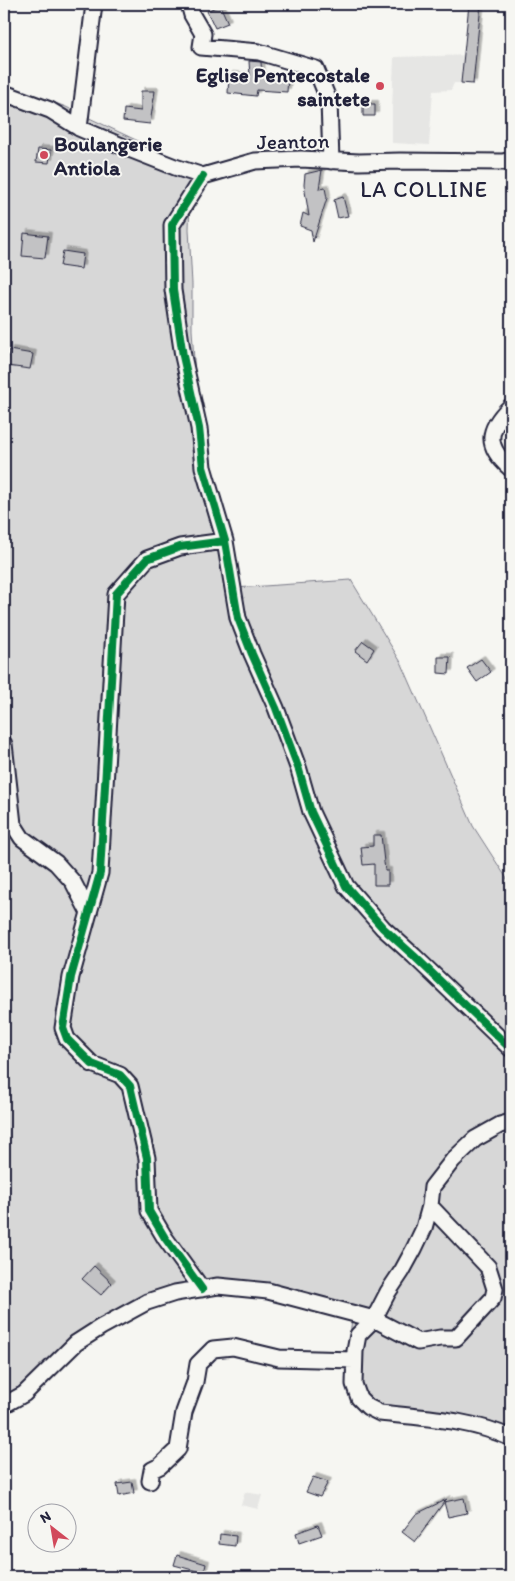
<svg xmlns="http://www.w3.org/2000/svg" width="515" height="1581" font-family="Itim,sans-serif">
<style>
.built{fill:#e6e6e4}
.green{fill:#d7d7d7;stroke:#7c7c89}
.building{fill:#c2c2c4;stroke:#22223b;filter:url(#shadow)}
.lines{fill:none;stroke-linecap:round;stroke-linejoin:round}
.street-casing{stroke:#22223b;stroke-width:19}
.street{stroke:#f6f6f2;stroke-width:15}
.cycleway-casing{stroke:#f6f6f2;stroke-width:11}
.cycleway{stroke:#00873e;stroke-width:8}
.poi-dot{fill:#d1495b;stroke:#f6f6f2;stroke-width:2}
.labels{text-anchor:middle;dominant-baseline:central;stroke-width:4;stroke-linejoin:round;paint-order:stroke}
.poi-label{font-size:21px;font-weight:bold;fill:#22223b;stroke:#f6f6f2;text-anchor:end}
.street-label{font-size:21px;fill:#22223b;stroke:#f6f6f2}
.neighbourhood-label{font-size:22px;letter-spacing:1px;fill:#22223b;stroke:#f6f6f2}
</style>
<defs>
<filter id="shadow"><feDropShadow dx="3.5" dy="-3.5" stdDeviation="0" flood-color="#0004"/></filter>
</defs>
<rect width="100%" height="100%" fill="#f6f6f2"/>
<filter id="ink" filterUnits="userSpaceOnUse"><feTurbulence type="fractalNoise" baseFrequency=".02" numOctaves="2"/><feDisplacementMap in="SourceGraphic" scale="10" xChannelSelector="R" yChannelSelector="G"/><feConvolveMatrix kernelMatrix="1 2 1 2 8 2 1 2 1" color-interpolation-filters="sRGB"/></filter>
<g filter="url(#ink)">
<path class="built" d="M 475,55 L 477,83 L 454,83 L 451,90 L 433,91 L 429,145 L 392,143 L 392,110 L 394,57 Z
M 245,1492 L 262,1495 L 258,1509 L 241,1505 Z"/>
<path class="green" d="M 4,84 L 66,107 L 191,166 L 189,229 L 192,284 L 192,330 L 195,375 L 206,452 L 235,588 L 351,580 L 402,664 L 473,826 L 511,885 L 511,1427 L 488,1422 L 381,1407 L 364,1397 L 347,1361 L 353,1310 L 210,1283 L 142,1295 L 70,1338 L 13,1396 L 4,1399 Z"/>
<path class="building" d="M 469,4 L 481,4 L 473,84 L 461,83 Z
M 220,5 L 228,23 L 215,28 L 207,11 Z
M 249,61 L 261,62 L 262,76 L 288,77 L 287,92 L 257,90 L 256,96 L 228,93 L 229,75 L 250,76 Z
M 141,91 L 155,91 L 150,124 L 123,121 L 124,109 L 141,111 Z
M 363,104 L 375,104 L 375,116 L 363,116 Z
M 38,149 L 51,150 L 49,163 L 36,162 Z
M 322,170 L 319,189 L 325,188 L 327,198 L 313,242 L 311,230 L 300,226 L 303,213 L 309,216 L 304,185 L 305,174 Z
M 343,197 L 348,216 L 338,218 L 334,200 Z
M 24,233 L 48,236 L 45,258 L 22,256 Z
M 63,251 L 83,254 L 81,269 L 60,266 Z
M 9,350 L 33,354 L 30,369 L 7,366 Z
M 363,641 L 374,649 L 367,660 L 355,651 Z
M 438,657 L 450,657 L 449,674 L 438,673 Z
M 481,659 L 491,672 L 477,682 L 467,668 Z
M 373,835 L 381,835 L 385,871 L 388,871 L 388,885 L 374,885 L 374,864 L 363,865 L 361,847 L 373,846 Z
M 94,1266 L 112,1283 L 101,1295 L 82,1279 Z
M 313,1477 L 328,1482 L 320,1497 L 306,1492 Z
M 132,1482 L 134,1493 L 119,1496 L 117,1484 Z
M 464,1498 L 467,1513 L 448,1517 L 444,1502 L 415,1542 L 402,1532 L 416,1514 L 447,1499 L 444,1502 Z
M 318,1525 L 322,1535 L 299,1543 L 296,1533 Z
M 220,1534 L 236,1536 L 235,1546 L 219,1544 Z
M 177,1555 L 206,1564 L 204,1573 L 174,1565 Z"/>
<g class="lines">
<g class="street-casing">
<path id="street" d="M 189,4 L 192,15 L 203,34 L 201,47 L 259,52 L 316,69 L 329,101 L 331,161
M 4,93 L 50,110 L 79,128 L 124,147 L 175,167 L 203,176 L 255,161 L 301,159 L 359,162 L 400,161 L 503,162 L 511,160
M 79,128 L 94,4
M 203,176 L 172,225 L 173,290 L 183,356 L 199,428 L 203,467 L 225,541 L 238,618 L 252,654 L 276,708 L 299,770 L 311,812 L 346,886 L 383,928 L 414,956 L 511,1049
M 511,406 C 486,430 485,446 511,469
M 4,744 L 13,824 L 22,838 L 56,863 L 73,882 L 89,913
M 511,1122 L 500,1125 L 475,1139 L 453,1160 L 432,1187 L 430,1206 L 424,1228 L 414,1249 L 402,1271 L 388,1292 L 374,1319 L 358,1335 L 355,1351 L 354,1384 L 359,1398 L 368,1407 L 380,1413 C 424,1418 470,1419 511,1438
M 202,1289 L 165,1238 L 149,1211 L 147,1158 L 130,1086 L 120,1075 L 92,1064 L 67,1039 L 63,1028 L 71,977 L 100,873 L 116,594 L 147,559 L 180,547 L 225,541
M 4,1405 L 24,1394 L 76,1343 L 101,1327 L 147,1302 L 175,1293 L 218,1286 L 268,1291 L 374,1319 L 418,1342 L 440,1338 L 456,1338 L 493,1298 L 495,1289 L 488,1267 L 430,1206
M 150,1481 L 152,1470 L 160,1466 L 178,1449 L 184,1412 L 195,1382 L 198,1364 L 213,1349 L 233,1347 L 279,1358 L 354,1360"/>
</g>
<use href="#street" class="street"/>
<g class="cycleway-casing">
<path id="cycleway" d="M 203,176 L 172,225 L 173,290 L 183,356 L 199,428 L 203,467 L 225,541 L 238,618 L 252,654 L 276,708 L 299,770 L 311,812 L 346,886 L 383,928 L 414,956 L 511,1049
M 202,1289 L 165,1238 L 149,1211 L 147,1158 L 130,1086 L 120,1075 L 92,1064 L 67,1039 L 63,1028 L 71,977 L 100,873 L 116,594 L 147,559 L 180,547 L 225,541"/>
</g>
<use href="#cycleway" class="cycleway"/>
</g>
</g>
<g class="poi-dot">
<circle cx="380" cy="86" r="5"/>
<circle cx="44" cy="155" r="5"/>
</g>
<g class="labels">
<g class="poi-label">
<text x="370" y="74">Eglise Pentecostale<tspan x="370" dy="24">saintete</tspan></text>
<text x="54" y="143" text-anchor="start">Boulangerie<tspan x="54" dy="24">Antiola</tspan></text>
</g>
<g class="street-label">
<text transform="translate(293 141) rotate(-1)">Jeanton</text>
</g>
<g class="neighbourhood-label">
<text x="424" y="189">LA COLLINE</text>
</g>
</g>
<rect width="515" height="1581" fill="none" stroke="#f6f6f2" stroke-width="20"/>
<rect x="10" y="10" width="495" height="1561" fill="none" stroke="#22223b" stroke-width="2" filter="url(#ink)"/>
<g transform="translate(52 1528) rotate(329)"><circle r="24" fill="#f6f6f2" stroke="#a1a1a9"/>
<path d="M0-4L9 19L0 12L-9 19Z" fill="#d1495b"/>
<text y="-8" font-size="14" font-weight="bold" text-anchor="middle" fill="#22223b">N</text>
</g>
</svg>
